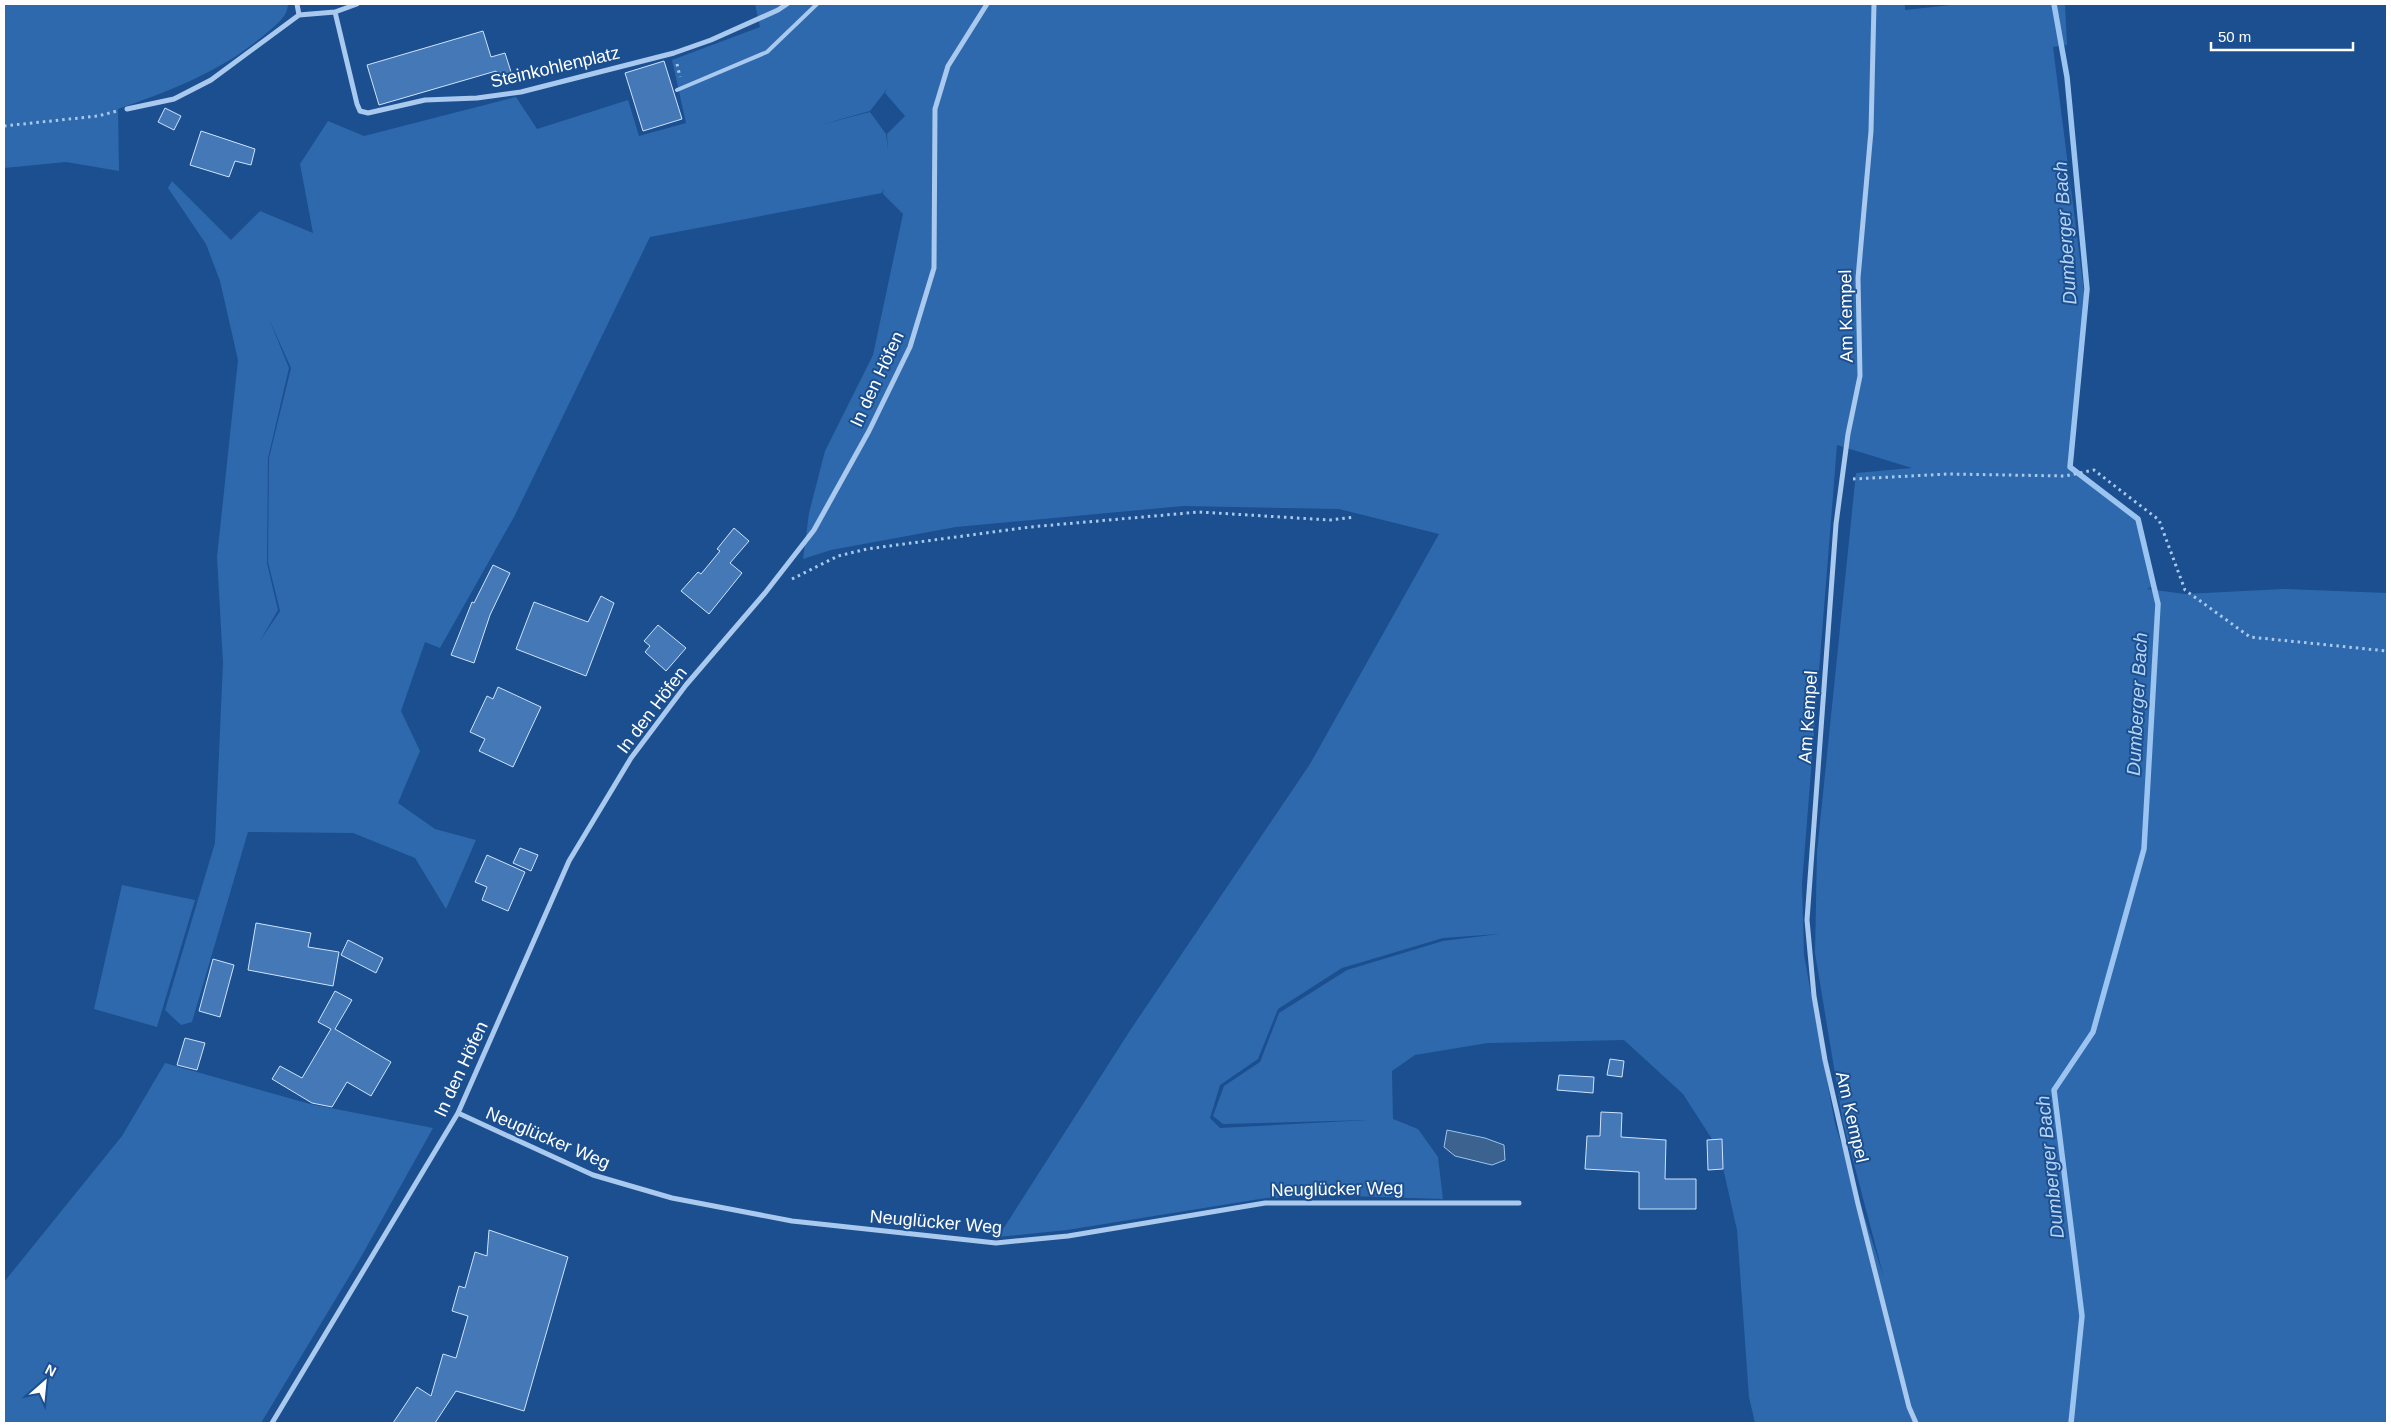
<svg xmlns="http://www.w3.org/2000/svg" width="2391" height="1427" font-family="Arial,sans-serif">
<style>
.green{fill:#2e69ad;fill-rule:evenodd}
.water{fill:#3c6290;stroke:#9cc4f0}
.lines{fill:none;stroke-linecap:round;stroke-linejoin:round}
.stream{stroke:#9cc4f0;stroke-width:5.5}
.building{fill:#4478b7;stroke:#cfe3fa}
.path{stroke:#a9c9ee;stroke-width:3;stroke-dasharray:2.5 4;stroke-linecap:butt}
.service{stroke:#a9c9ee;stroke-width:4}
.minor{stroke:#a9c9ee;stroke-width:5}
.labels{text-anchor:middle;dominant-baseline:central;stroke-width:4;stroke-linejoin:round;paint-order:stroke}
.street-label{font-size:18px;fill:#fff;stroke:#1b4f8f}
.water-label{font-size:19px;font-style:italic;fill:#b5d3f5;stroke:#1b4f8f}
</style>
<rect width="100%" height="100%" fill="#1b4f8f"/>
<path class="green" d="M 4,4 L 288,4 C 288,16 277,24 269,31 C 225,70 173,90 118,109 L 119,171 L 66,162 L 4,168 Z
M 755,4 L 1905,4 L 1905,10 L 1960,4 L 2065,4 L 2067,45 L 2053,47 L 2086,307 L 2068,467 L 2137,521 L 2151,587 L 2147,589 L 2185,594 L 2283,589 L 2387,593 L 2387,1423 L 1755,1423 L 1749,1397 L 1737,1230 L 1719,1150 L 1683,1094 L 1624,1040 L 1488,1043 L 1415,1055 L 1392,1071 L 1393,1119 L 1418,1129 L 1438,1157 L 1443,1199 L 1348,1196 L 1266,1198 L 1067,1230 L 998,1237 L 1131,1029 L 1310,764 L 1439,534 L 1339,509 L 1183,506 L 956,527 L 831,550 L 803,559 L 809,513 L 825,451 L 873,355 L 903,214 L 883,194 L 884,188 L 882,193 L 650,237 L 514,517 L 440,648 L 425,642 L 401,711 L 420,751 L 398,803 L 435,829 L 476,840 L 446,909 L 415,858 L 353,833 L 248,832 L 192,1022 L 181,1025 L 165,1010 L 215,843 L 223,663 L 217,557 L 238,360 L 220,281 L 206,244 L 168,188 L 172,181 L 231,240 L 260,211 L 313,233 L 300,164 L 328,121 L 364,136 L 516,97 L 537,129 L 628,100 L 639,136 L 686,123 L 672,60 L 760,27 ZM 888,88 L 885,93 L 905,116 L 887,134 L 888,150 L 886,134 L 870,112 L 820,125 L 870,111 ZM 269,319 L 291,368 L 269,458 L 268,562 L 280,611 L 260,641 L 278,610 L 267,563 L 268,458 L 289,368 ZM 1837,445 L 1912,468 L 1856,473 L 1817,852 L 1815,953 L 1843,1122 L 1884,1278 L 1835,1124 L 1804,955 L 1802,884 ZM 1499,934 L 1443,941 L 1347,970 L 1279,1013 L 1260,1062 L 1224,1086 L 1213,1116 L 1223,1124 L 1368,1120 L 1220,1128 L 1210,1118 L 1220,1085 L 1258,1059 L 1278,1009 L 1342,968 L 1443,938 Z
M 122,885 L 195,900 L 157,1027 L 94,1009 Z
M 165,1063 L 310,1104 L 433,1128 L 361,1257 L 261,1423 L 4,1423 L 4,1282 L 122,1136 Z"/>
<path class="water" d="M 1447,1130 L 1485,1138 L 1504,1145 L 1505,1160 L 1492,1165 L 1455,1156 L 1444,1147 Z"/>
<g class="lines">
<path class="stream" d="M 2054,4 L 2067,77 L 2087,289 L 2070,467 L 2138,519 L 2158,604 L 2144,849 L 2093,1032 L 2054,1090 L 2082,1316 L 2071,1423"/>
</g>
<path class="building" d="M 483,31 L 491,57 L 505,53 L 512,75 L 498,79 L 496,71 L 379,105 L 367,65 Z
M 664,61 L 682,119 L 643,131 L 625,73 Z
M 165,108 L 181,116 L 174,130 L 158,122 Z
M 201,131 L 255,149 L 251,165 L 235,161 L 229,177 L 190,165 Z
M 734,528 L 749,541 L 730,563 L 742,573 L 709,614 L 681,591 L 698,572 L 701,574 L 720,551 L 717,549 Z
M 493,565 L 510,573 L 490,615 L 474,663 L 451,655 L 472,602 L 474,603 Z
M 601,596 L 614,603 L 586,676 L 516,649 L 534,602 L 588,622 Z
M 658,625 L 686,648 L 666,671 L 645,652 L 650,646 L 644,641 Z
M 498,687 L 541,707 L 513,767 L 479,751 L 485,739 L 470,732 L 487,696 L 493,699 Z
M 520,848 L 538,855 L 531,871 L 513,863 Z
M 487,855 L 525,872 L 508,911 L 482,900 L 487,887 L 475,882 Z
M 256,923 L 311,933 L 308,947 L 339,952 L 333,986 L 248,970 Z
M 348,940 L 383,958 L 376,973 L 341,955 Z
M 213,959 L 234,965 L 220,1017 L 199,1011 Z
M 335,991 L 352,1000 L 335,1029 L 391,1062 L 371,1096 L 347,1082 L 332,1107 L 312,1103 L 272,1079 L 280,1066 L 302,1078 L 331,1029 L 318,1022 Z
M 185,1038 L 205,1043 L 197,1070 L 177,1065 Z
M 1610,1059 L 1624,1061 L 1622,1077 L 1607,1075 Z
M 1559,1075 L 1594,1077 L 1593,1093 L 1557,1090 Z
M 1601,1112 L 1622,1113 L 1621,1137 L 1666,1140 L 1665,1179 L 1696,1179 L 1696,1209 L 1639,1209 L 1639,1172 L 1585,1169 L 1587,1136 L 1600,1136 Z
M 1722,1139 L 1723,1169 L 1708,1170 L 1707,1140 Z
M 489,1230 L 568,1257 L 524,1411 L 456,1391 L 435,1423 L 393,1423 L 417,1387 L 431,1396 L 443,1354 L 456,1358 L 468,1316 L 452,1311 L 459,1286 L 465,1288 L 475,1252 L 487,1256 Z"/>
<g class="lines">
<path class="path" d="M 677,64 L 680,77
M 4,126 L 98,116 L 117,111
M 1853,479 L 1948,474 L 2065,476 L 2094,470 L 2159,520 L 2185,590 L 2250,637 L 2387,651
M 792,579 L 838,556 L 867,549 L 1030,527 L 1199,512 L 1330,520 L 1355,517"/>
<path class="service" d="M 677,90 L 767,52 L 817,4"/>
<path class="minor" d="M 297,4 L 299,15
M 1874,4 L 1871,131 L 1858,278 L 1860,376 L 1848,434 L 1836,524 L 1807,920 L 1814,996 L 1825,1060 L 1858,1204 L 1909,1407 L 1916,1423
M 335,12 L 357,104 L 360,111 L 368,113 L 425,100 L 477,98 L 521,92 L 674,53 L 711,40 L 778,10 L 787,4
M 127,109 L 174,99 L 211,80 L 299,15 L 335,12 L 357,4
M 458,1113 L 593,1175 L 672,1198 L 792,1221 L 996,1243 L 1068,1236 L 1265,1203 L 1519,1203
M 272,1423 L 458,1113 L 569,861 L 631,758 L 686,685 L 765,593 L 814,530 L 869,431 L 910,347 L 934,268 L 935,109 L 948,66 L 987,4"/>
</g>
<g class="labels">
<g class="street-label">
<text transform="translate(555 67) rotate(-13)">Steinkohlenplatz</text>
<text transform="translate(1846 316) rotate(-91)">Am Kempel</text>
<text transform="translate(877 379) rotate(-65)">In den Höfen</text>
<text transform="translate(652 710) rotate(-53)">In den Höfen</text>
<text transform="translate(1808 717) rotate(-86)">Am Kempel</text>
<text transform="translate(461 1069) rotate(-65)">In den Höfen</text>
<text transform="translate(1852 1117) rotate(77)">Am Kempel</text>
<text transform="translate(548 1138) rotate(23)">Neuglücker Weg</text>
<text transform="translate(1337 1189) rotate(-1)">Neuglücker Weg</text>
<text transform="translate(936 1222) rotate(5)">Neuglücker Weg</text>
</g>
<g class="water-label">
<text transform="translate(2065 233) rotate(-94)">Dumberger Bach</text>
<text transform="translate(2137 704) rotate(-87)">Dumberger Bach</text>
<text transform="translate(2050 1167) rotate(-96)">Dumberger Bach</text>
</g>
</g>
<rect width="2391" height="1427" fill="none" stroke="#ffffff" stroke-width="10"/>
<g transform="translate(45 1382) rotate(27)" stroke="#1b4f8f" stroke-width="4" paint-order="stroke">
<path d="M0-4L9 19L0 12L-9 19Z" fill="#ffffff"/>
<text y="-8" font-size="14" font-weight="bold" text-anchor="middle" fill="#ffffff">N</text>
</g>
<path d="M2211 42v8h142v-8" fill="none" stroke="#ffffff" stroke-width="2.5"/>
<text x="2218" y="42" font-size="15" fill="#ffffff" stroke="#1b4f8f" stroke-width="4" paint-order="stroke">50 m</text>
</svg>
